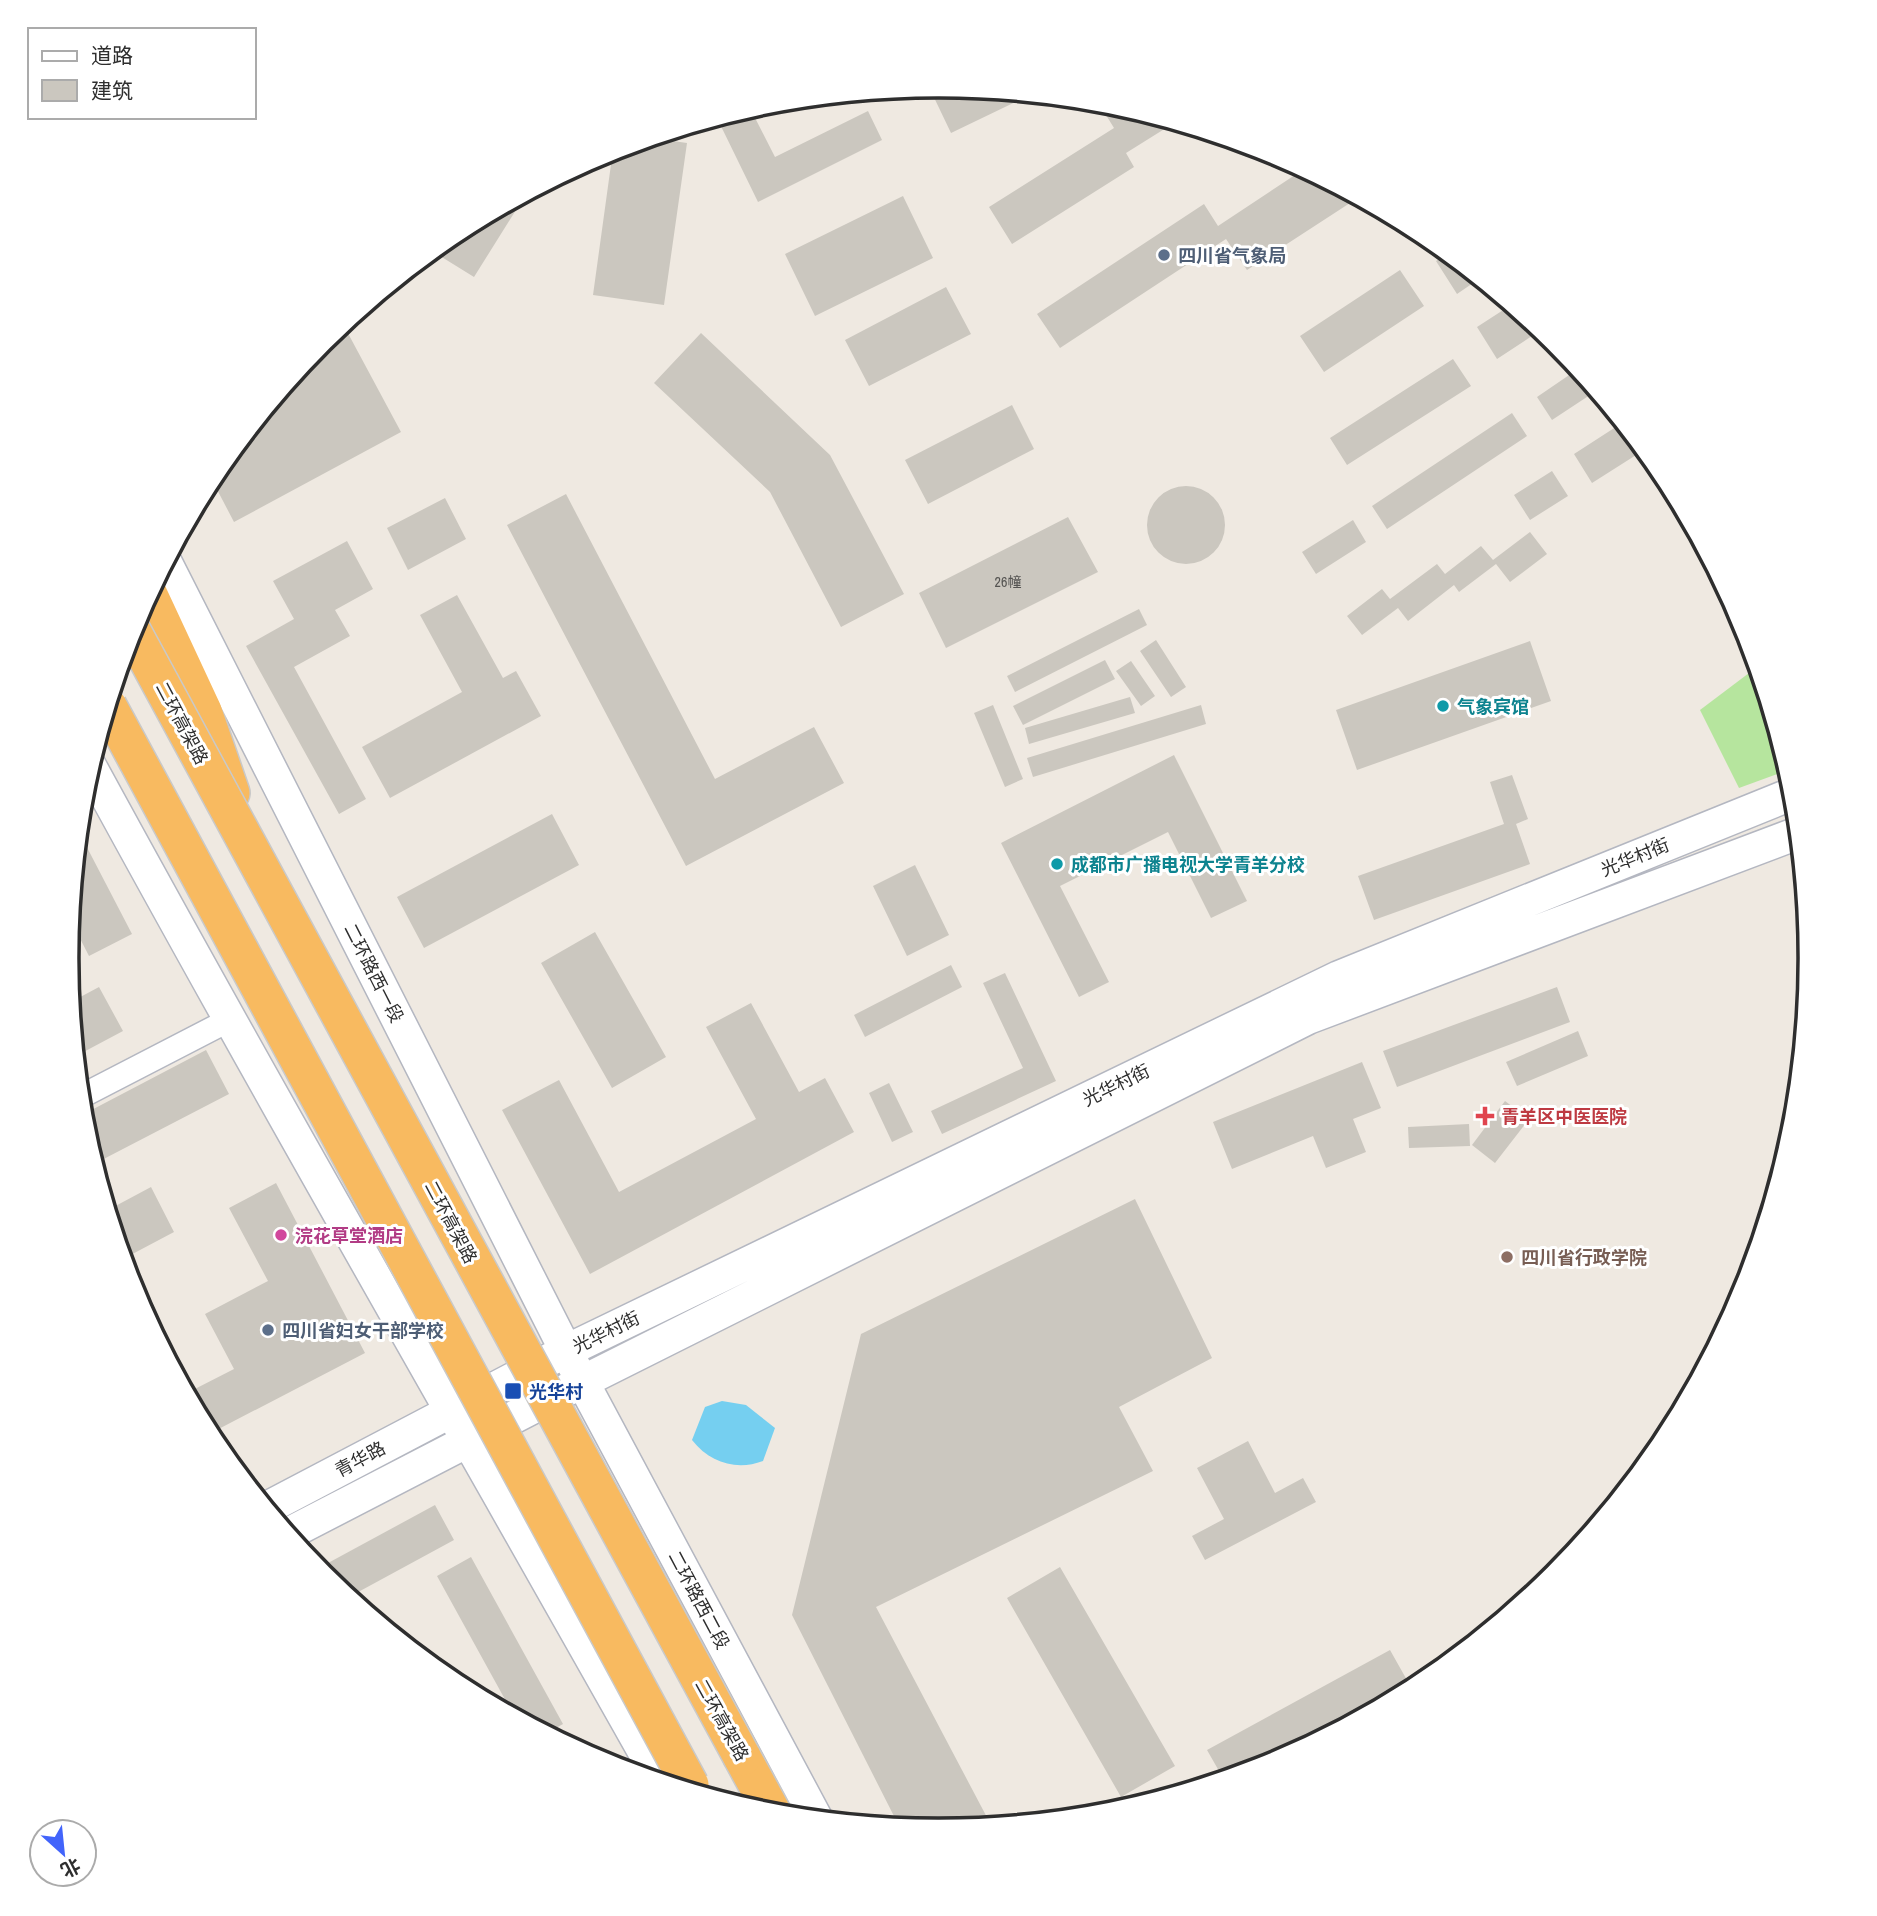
<svg xmlns="http://www.w3.org/2000/svg" width="1877" height="1916" font-family="'Archivo Narrow','Noto Sans SC',sans-serif">
<style>
.green{fill:#b6e59e}
.water{fill:#75cff0}
.building{fill:#cbc7bf}
.lines{fill:none;stroke-linecap:round;stroke-linejoin:round}
.minor-casing{stroke:#b4b7c1;stroke-width:26}
.secondary-casing{stroke:#b4b7c1;stroke-width:35}
.trunk-casing{stroke:#c9c9c9;stroke-width:40}
.minor{stroke:#fff;stroke-width:23}
.secondary{stroke:#fff;stroke-width:32}
.trunk{stroke:#f8ba60;stroke-width:37}
.trunk-bridge-casing{stroke:#c9c9c9;stroke-width:40;stroke-linecap:butt}
.trunk-bridge{stroke:#f8ba60;stroke-width:37}
.service-dot{fill:#5c6f8a;stroke:#fff;stroke-width:2.5}
.culture-dot{fill:#0f9aa8;stroke:#fff;stroke-width:2.5}
.health-dot{fill:#e0444e;stroke:#fff;stroke-width:2.5}
.hotel-dot{fill:#d1479c;stroke:#fff;stroke-width:2.5}
.education-dot{fill:#8d6e63;stroke:#fff;stroke-width:2.5}
.transit-dot{fill:#1a4fb4;stroke:#fff;stroke-width:2.5}
.labels{text-anchor:middle;dominant-baseline:central;stroke-width:6;stroke-linejoin:round;paint-order:stroke}
.number-label{font-size:14px;fill:#555452}
.service-label{font-size:18px;font-weight:bold;fill:#4e5e75;stroke:#fff;text-anchor:start}
.culture-label{font-size:18px;font-weight:bold;fill:#0d838f;stroke:#fff;text-anchor:start}
.street-label{font-size:18px;fill:#2e2e2e;stroke:#fff}
.health-label{font-size:18px;font-weight:bold;fill:#be3a42;stroke:#fff;text-anchor:start}
.hotel-label{font-size:18px;font-weight:bold;fill:#b23c85;stroke:#fff;text-anchor:start}
.education-label{font-size:18px;font-weight:bold;fill:#785e54;stroke:#fff;text-anchor:start}
.transit-label{font-size:18px;font-weight:bold;fill:#164399;stroke:#fff;text-anchor:start}
.rim{fill:none;stroke:#2e2e2e;stroke-width:3.5}
</style>
<rect width="100%" height="100%" fill="#efe9e1"/>
<path class="green" d="M 1757,667 L 1788,770 L 1739,788 L 1700,710 Z"/>
<path class="water" d="M 722,1401 L 746,1405 L 775,1428 L 763,1461 C 737,1471 710,1463 692,1440 L 705,1407 Z"/>
<path class="building" d="M 939,86 L 994,91 L 1030,95 L 951,133 L 929,87 Z
M 1120,106 L 1174,123 L 1126,153 L 1134,167 L 1012,244 L 989,207 L 1114,128 L 1106,115 Z
M 750,108 L 775,157 L 868,111 L 882,140 L 758,202 L 717,118 Z
M 652,138 L 687,143 L 664,305 L 593,295 L 613,150 Z
M 1304,169 L 1340,189 L 1350,203 L 1247,270 L 1226,239 L 1060,348 L 1037,314 L 1204,204 L 1218,226 Z
M 526,194 L 474,277 L 432,251 L 454,233 Z
M 903,196 L 933,258 L 815,316 L 785,254 Z
M 1448,253 L 1479,279 L 1457,294 L 1436,261 Z
M 1400,270 L 1424,306 L 1324,372 L 1300,336 Z
M 946,287 L 971,334 L 869,386 L 845,340 Z
M 1511,305 L 1541,330 L 1497,359 L 1477,327 Z
M 343,324 L 401,432 L 234,522 L 211,478 L 214,473 L 322,341 Z
M 701,333 L 830,455 L 904,594 L 841,627 L 770,492 L 654,383 Z
M 1453,359 L 1471,386 L 1347,465 L 1330,438 Z
M 1578,369 L 1596,391 L 1552,420 L 1537,397 Z
M 1012,405 L 1034,449 L 928,504 L 905,460 Z
M 1512,413 L 1527,436 L 1387,529 L 1372,506 Z
M 1622,423 L 1644,450 L 1592,483 L 1574,454 Z
M 1552,471 L 1568,496 L 1530,520 L 1514,495 Z
M1147 525a39 39 0 1 1 78 0a39 39 0 1 1-78 0Z
M 566,494 L 715,779 L 814,727 L 844,783 L 686,866 L 507,525 Z
M 445,498 L 466,539 L 408,570 L 387,528 Z
M 1068,517 L 1098,572 L 946,648 L 919,593 Z
M 1353,520 L 1366,542 L 1316,574 L 1302,552 Z
M 1530,532 L 1547,554 L 1510,582 L 1496,564 L 1459,592 L 1454,585 L 1408,621 L 1398,608 L 1362,635 L 1347,616 L 1382,589 L 1390,599 L 1437,564 L 1445,574 L 1481,546 L 1493,560 Z
M 347,541 L 373,589 L 335,610 L 350,636 L 294,667 L 366,799 L 339,814 L 246,646 L 294,619 L 273,581 Z
M 457,595 L 503,678 L 516,671 L 541,716 L 390,798 L 362,747 L 462,692 L 420,615 Z
M 1139,609 L 1147,625 L 1015,692 L 1007,676 Z
M 1156,640 L 1186,687 L 1171,697 L 1140,651 Z
M 1530,641 L 1551,701 L 1357,770 L 1336,710 Z
M 1105,660 L 1115,679 L 1023,725 L 1013,706 Z
M 1131,661 L 1155,696 L 1141,706 L 1116,671 Z
M 1130,697 L 1135,713 L 1029,744 L 1025,728 Z
M 993,705 L 1023,779 L 1005,787 L 974,713 Z
M 1201,705 L 1206,724 L 1033,777 L 1027,758 Z
M 1174,755 L 1247,901 L 1211,918 L 1168,832 L 1060,886 L 1109,982 L 1079,997 L 1001,843 Z
M 1512,775 L 1528,819 L 1516,824 L 1530,864 L 1374,920 L 1358,876 L 1504,824 L 1490,782 Z
M 552,814 L 579,865 L 424,948 L 397,897 Z
M 79,832 L 132,934 L 89,956 L 70,919 Z
M 915,865 L 949,935 L 907,956 L 873,886 Z
M 595,932 L 666,1057 L 612,1088 L 541,963 Z
M 951,965 L 962,987 L 865,1037 L 854,1015 Z
M 1005,973 L 1056,1081 L 942,1134 L 931,1111 L 1023,1068 L 983,983 Z
M 99,987 L 123,1031 L 76,1056 L 71,1002 Z
M 1557,987 L 1570,1022 L 1397,1087 L 1383,1051 Z
M 751,1003 L 799,1092 L 825,1078 L 854,1132 L 590,1274 L 502,1110 L 559,1080 L 619,1192 L 756,1119 L 706,1027 Z
M 1578,1031 L 1588,1056 L 1517,1086 L 1506,1062 Z
M 206,1050 L 229,1094 L 94,1164 L 82,1115 Z
M 1362,1062 L 1381,1108 L 1353,1119 L 1366,1152 L 1326,1168 L 1313,1136 L 1232,1169 L 1213,1122 Z
M 889,1083 L 913,1132 L 892,1142 L 869,1093 Z
M 1505,1101 L 1529,1119 L 1495,1163 L 1472,1145 Z
M 1469,1124 L 1470,1146 L 1409,1148 L 1408,1127 Z
M 276,1183 L 365,1353 L 209,1434 L 187,1393 L 234,1369 L 205,1314 L 268,1281 L 229,1208 Z
M 151,1187 L 174,1232 L 123,1259 L 108,1210 Z
M 1135,1199 L 1212,1358 L 1119,1407 L 1153,1471 L 876,1607 L 991,1825 L 938,1830 L 899,1826 L 792,1615 L 861,1334 Z
M 1248,1441 L 1275,1493 L 1303,1478 L 1316,1502 L 1205,1560 L 1192,1536 L 1224,1519 L 1197,1468 Z
M 435,1505 L 454,1540 L 349,1597 L 317,1569 Z
M 471,1557 L 563,1724 L 547,1733 L 513,1714 L 437,1576 Z
M 1060,1567 L 1175,1766 L 1121,1797 L 1007,1598 Z
M 1390,1650 L 1412,1689 L 1272,1764 L 1223,1778 L 1207,1750 Z"/>
<g class="lines">
<g class="minor-casing">
<path id="minor" d="M 80,1097 L 229,1020"/>
</g>
<g class="secondary-casing">
<path id="secondary" d="M 166,563 L 566,1351 L 816,1818
M 90,766 C 275,1106 470,1442 660,1780
M 267,1508 L 566,1351 L 1339,977 L 1794,793
M 288,1534 L 582,1382 L 1308,1018 L 1798,833"/>
</g>
<g class="trunk-casing">
<path id="trunk" d="M 149,595 L 203,711 L 231,793
M 742,1757 L 773,1814"/>
</g>
<use href="#minor" class="minor"/>
<use href="#secondary" class="secondary"/>
<use href="#trunk" class="trunk"/>
<g class="trunk-bridge-casing">
<path id="trunk-bridge" d="M 131,629 L 742,1757
M 108,706 L 690,1785"/>
</g>
<use href="#trunk-bridge" class="trunk-bridge"/>
</g>
<g class="service-dot">
<circle cx="1164" cy="255" r="7"/>
<circle cx="268" cy="1330" r="7"/>
</g>
<g class="culture-dot">
<circle cx="1443" cy="706" r="7"/>
<circle cx="1057" cy="864" r="7"/>
</g>
<path class="health-dot" d="M1481.5 1105.5h7v7h7v7h-7v7h-7v-7h-7v-7h7z"/>
<circle class="hotel-dot" cx="281" cy="1235" r="7"/>
<circle class="education-dot" cx="1507" cy="1257" r="7"/>
<rect class="transit-dot" x="504" y="1382" width="18" height="18" rx="3.5"/>
<g class="labels">
<g class="number-label">
<text x="1008" y="582">26幢</text>
</g>
<g class="service-label">
<text x="1178" y="255">四川省气象局</text>
<text x="282" y="1330">四川省妇女干部学校</text>
</g>
<g class="culture-label">
<text x="1457" y="706">气象宾馆</text>
<text x="1071" y="864">成都市广播电视大学青羊分校</text>
</g>
<g class="street-label">
<text transform="translate(182 723) rotate(62)">二环高架路</text>
<text transform="translate(1635 857) rotate(-22)">光华村街</text>
<text transform="translate(374 973) rotate(63)">二环路西一段</text>
<text transform="translate(1116 1085) rotate(-26)">光华村街</text>
<text transform="translate(451 1222) rotate(62)">二环高架路</text>
<text transform="translate(606 1332) rotate(-26)">光华村街</text>
<text transform="translate(360 1459) rotate(-28)">青华路</text>
<text transform="translate(699 1600) rotate(62)">二环路西二段</text>
<text transform="translate(722 1720) rotate(61)">二环高架路</text>
</g>
<g class="health-label">
<text x="1501" y="1116">青羊区中医医院</text>
</g>
<g class="hotel-label">
<text x="295" y="1235">浣花草堂酒店</text>
</g>
<g class="education-label">
<text x="1521" y="1257">四川省行政学院</text>
</g>
<g class="transit-label">
<text x="529" y="1391">光华村</text>
</g>
</g>
<path d="M0 0H1877V1916H0ZM938 98H939A859 859 0 0 1 1798 957V959A859 859 0 0 1 939 1818H938A859 859 0 0 1 79 959V957A859 859 0 0 1 938 98Z" fill="#fff" fill-rule="evenodd"/>
<path class="rim" d="M938 98H939A859 859 0 0 1 1798 957V959A859 859 0 0 1 939 1818H938A859 859 0 0 1 79 959V957A859 859 0 0 1 938 98Z"/>
<rect x="28" y="28" width="228" height="91" fill="#ffffff" stroke="#ababab" stroke-width="2"/>
<rect x="42" y="51" width="35" height="10" fill="#ffffff" stroke="#ababab" stroke-width="2"/>
<text x="91" y="63" font-size="21" fill="#2e2e2e">道路</text>
<rect x="42" y="80" width="35" height="21" fill="#cbc7bf" stroke="#ababab" stroke-width="2"/>
<text x="91" y="98" font-size="21" fill="#2e2e2e">建筑</text>
<g transform="translate(63 1853) rotate(153)"><circle r="33" fill="#ffffff" stroke="#ababab" stroke-width="2"/>
<path d="M0-5L12 26L0 18L-12 26Z" fill="#4264fb"/>
<text y="-10" font-size="19" font-weight="bold" text-anchor="middle" fill="#2e2e2e">北</text>
</g>
</svg>
